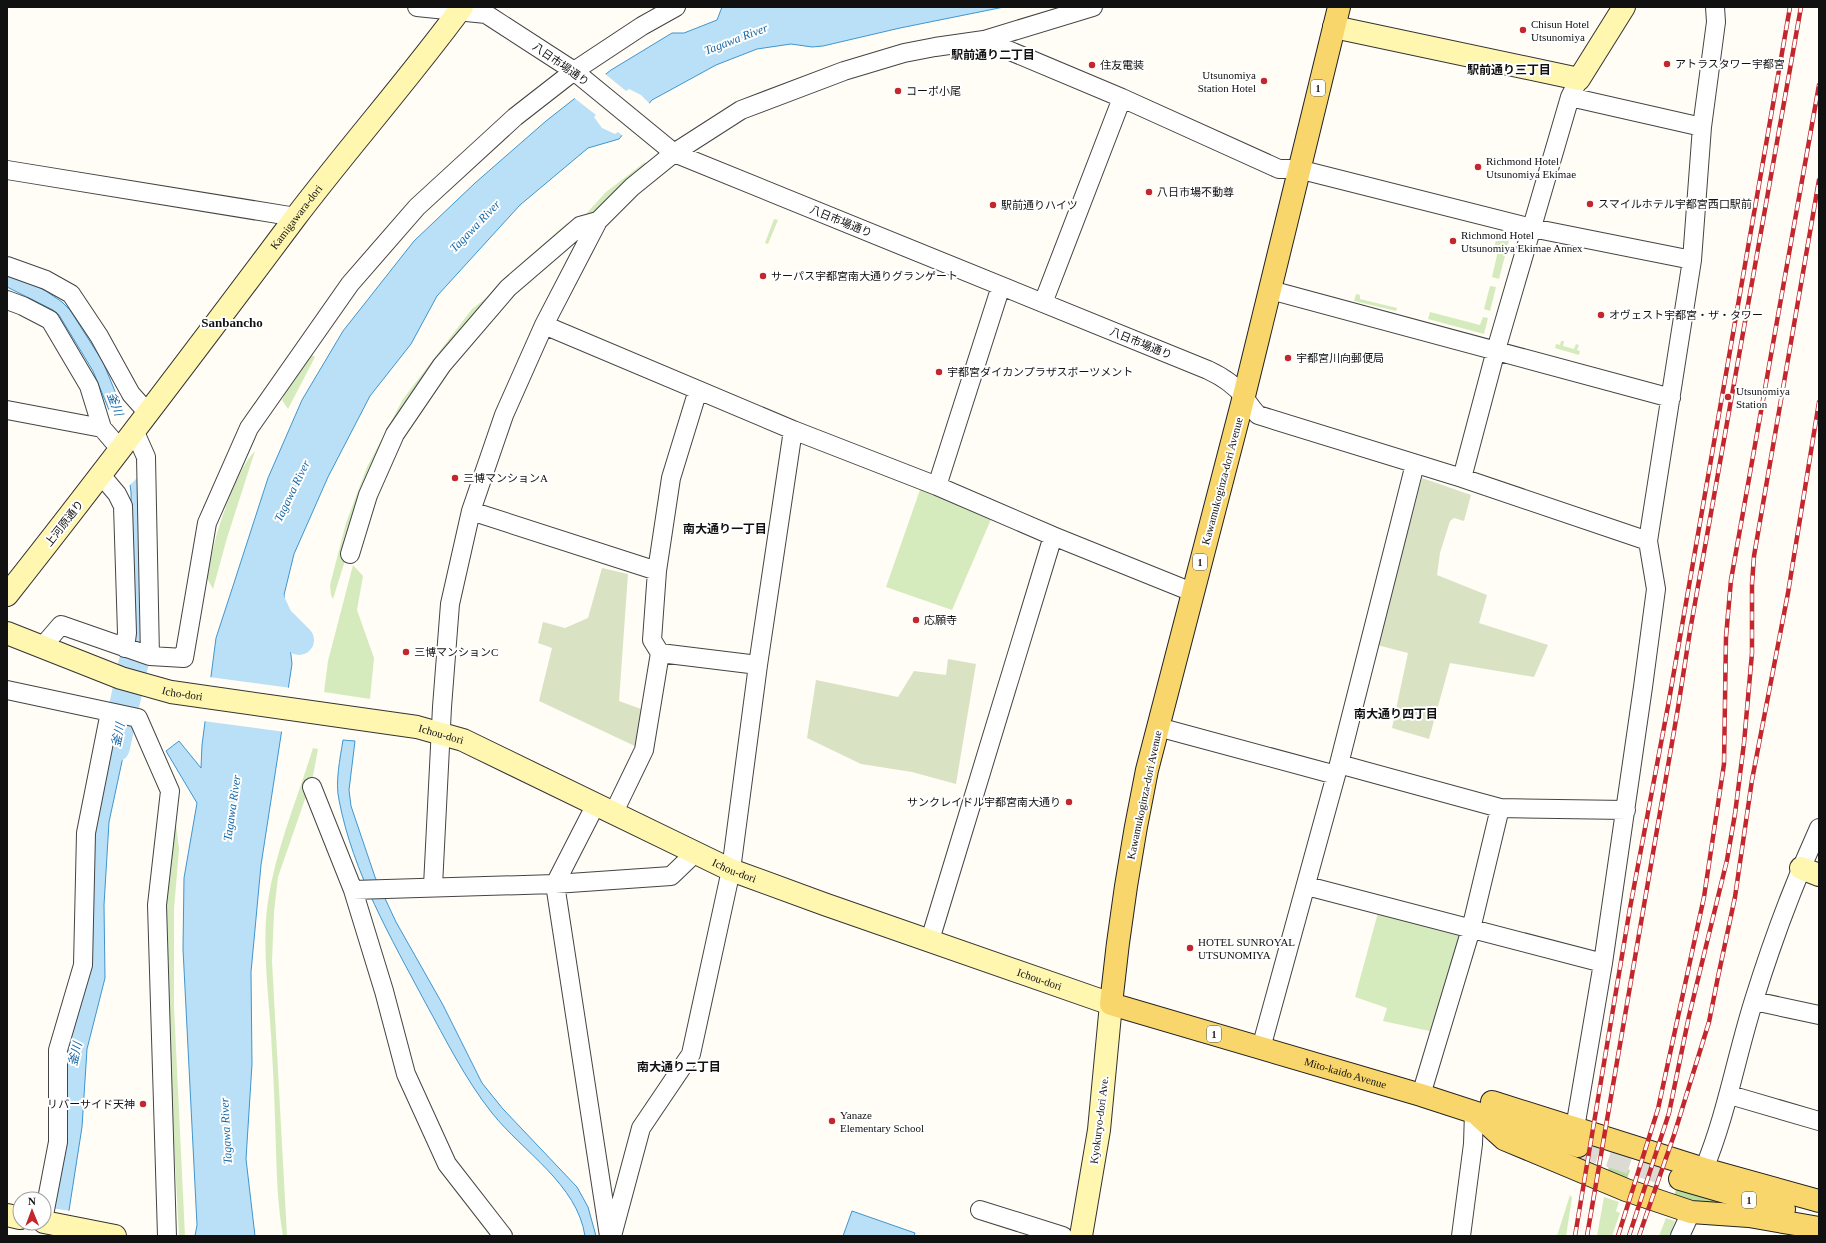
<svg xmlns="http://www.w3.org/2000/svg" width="1826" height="1243" font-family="'Times New Roman','Noto Sans JP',serif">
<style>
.green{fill:#d5ebbd}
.forest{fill:#b9dc9c}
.cemetery{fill:#d9e3c4}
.water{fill:#b9e0f7;stroke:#3f96cf}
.pier{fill:#fffdf5}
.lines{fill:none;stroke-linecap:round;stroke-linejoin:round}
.river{stroke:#b9e0f7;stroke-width:30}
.primary-tunnel{stroke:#dbdad3;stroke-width:22;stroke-dasharray:22 11;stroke-linecap:butt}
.street-casing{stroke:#444;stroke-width:20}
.secondary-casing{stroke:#333;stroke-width:24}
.primary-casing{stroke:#222;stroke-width:24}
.street{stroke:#fff;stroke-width:18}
.secondary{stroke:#fff6b0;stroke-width:22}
.primary{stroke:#f9d66b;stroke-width:22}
.rail-casing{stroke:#c4262e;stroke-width:4.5}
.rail{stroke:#fff;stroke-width:3;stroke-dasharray:9;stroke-linecap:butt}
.poi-dot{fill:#c4262e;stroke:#fff;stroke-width:1.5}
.labels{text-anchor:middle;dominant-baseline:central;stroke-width:4;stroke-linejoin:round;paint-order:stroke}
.shield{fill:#fff;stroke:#585858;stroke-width:1}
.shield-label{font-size:10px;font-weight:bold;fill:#111}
.poi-label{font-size:11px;fill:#111;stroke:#fff;text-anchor:start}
.street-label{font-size:11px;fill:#111;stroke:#fff}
.water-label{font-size:12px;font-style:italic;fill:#1768a6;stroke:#fff}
.neighbourhood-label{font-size:12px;font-weight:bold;fill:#111;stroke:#fff}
.quarter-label{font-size:13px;font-weight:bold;fill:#111;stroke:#fff}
</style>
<rect width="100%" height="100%" fill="#fffdf5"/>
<path class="green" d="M 645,162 L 651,168 L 482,315 L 366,493 L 333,599 L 331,595 L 330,585 L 346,523 L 367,467 L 403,399 L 472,309 L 511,279 L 523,262 L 566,224 L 586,214 L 606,192 Z
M 774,219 L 778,220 L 768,244 L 765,243 Z
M 1497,234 L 1507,237 L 1509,240 L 1499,279 L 1492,277 L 1498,251 L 1494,250 Z
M 1490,286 L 1496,287 L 1490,311 L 1484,309 Z
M 1356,294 L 1360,295 L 1360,299 L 1397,308 L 1396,311 L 1354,301 Z
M 1430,312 L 1480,325 L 1483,317 L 1488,318 L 1484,334 L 1428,319 Z
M 1561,341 L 1564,341 L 1563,346 L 1574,349 L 1576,344 L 1579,345 L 1577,350 L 1580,351 L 1579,355 L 1555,348 L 1556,344 L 1560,345 Z
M 312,355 L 315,357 L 288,409 L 282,400 L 295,375 Z
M 255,451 L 227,538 L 213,589 L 207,578 C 213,544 222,512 237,480 C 242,470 246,460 255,451 Z
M 921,487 L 992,517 L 952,610 L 886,587 Z
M 353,565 L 363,576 L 357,610 L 374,658 L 370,699 L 324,692 L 328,661 Z
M 313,748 L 318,749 L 313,776 L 278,877 L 274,912 L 272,961 L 287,1236 L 283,1236 C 278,1208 277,1180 276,1152 C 275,1119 274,1085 272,1052 C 270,1004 261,948 268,901 C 276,848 297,800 313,748 Z
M 175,816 L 179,849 L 174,909 L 174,1007 L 185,1236 L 179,1236 L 170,1067 L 165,911 Z
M 1379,909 L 1458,930 L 1460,936 L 1434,1032 L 1383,1021 L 1387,1008 L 1355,997 Z
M 1570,1195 L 1572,1198 L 1566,1236 L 1557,1236 Z
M 1604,1197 L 1619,1202 L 1616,1211 L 1620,1213 L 1612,1236 L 1597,1236 Z
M 1666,1218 L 1675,1221 L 1670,1236 L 1659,1236 Z"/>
<path class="forest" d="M 1609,1164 L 1630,1170 L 1624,1188 L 1607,1180 Z
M 1677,1187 L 1754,1213 L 1672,1201 Z"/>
<path class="cemetery" d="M 1422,478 L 1471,495 L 1464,521 L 1454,518 L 1450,521 L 1440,553 L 1437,575 L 1487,595 L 1479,623 L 1548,645 L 1534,677 L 1450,663 L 1429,739 L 1392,728 L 1408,653 L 1377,645 Z
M 602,568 L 628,574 L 619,701 L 644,710 L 639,748 L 539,701 L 552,648 L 538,643 L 543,622 L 565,628 L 588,618 Z
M 948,659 L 976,664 L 956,784 L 912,772 L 861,764 L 807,738 L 816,680 L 898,697 L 914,671 L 946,675 Z"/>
<path class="water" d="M 722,7 L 1004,7 L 900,28 L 823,46 L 812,47 L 791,44 L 757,49 L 716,65 L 652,100 L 619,139 L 588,148 L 520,205 L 437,296 L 411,344 L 370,396 L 328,477 L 294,554 L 284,595 L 292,664 L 261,865 L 251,972 L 252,1064 L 246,1159 L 255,1236 L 195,1236 L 197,1225 L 183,949 L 184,878 L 197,803 L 166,751 L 179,741 L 201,768 L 202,745 L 216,638 L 233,586 L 268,478 L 302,400 L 343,331 L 414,241 L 475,183 L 546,121 L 611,70 L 672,33 L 684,33 L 717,20 Z
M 7,273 L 17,276 L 46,291 L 62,302 L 70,310 L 103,362 L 134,438 L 139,478 L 144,643 L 132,642 L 133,625 L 131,492 L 125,449 L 93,371 L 59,315 L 53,310 L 7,287 Z
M 115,720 L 130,724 L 109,822 L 104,905 L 105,978 L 87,1049 L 82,1127 L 65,1236 L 48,1236 L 67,1053 L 86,981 L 91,836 Z
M 343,740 L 355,741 L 349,790 L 351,806 L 375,877 L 396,922 L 443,1005 L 482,1083 L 503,1109 L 577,1187 L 588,1207 L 596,1236 L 585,1236 C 577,1184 523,1152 492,1113 C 465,1079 446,1040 425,1002 C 391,938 353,873 339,800 C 335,782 340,759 343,740 Z
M 852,1211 L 915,1233 L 914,1236 L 843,1236 Z"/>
<path class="pier" d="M 604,73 L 626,91 L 629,89 L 641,95 L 651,105 L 624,137 L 618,132 L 615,134 L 602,128 L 594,117 L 596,115 L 573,97 Z
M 120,396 L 136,438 L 141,474 L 128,487 L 123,449 L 108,411 Z
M 209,677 L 291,688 L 285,732 L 203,721 Z
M 51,1208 L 71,1211 L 67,1236 L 46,1236 Z"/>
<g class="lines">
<path class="river" d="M 267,595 L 278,619 L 299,640
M 115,747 L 138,643 L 139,619"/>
<path class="primary-tunnel" d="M 1578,1146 L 1680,1179"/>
<g class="street-casing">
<path id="street" d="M 417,7 L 486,14 L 574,71 L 674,153 L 1208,370 C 1221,376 1235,385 1244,397 C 1249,404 1252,409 1258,415 L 1462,478 L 1648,541
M 984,40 L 1122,98 L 1279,169 L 1298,169 L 1532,228 L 1692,260
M 1570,97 L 1702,127
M 7,170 L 296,217
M 7,266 L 46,280 L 71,294 L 99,336 L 131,394 L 147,412
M 1270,290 L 1671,398
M 7,300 L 23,306 L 50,320 L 89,386 L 102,428 L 121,450
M 1043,303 L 1122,98
M 544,325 L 793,430 L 937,486 L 1053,536 L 1192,592
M 7,410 L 102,428
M 134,430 L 146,457 L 150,656
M 101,475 L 117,494 L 123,506 L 127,633 L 125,648
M 1462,478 L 1496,350 L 1570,97 L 1579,79
M 937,486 L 1001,286
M 471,511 L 657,571
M 350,554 L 368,495 L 395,434 L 442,365 L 508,288 L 580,226 L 598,221
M 42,647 L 61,625 L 150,656 L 184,658 L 207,523 L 249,428 L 350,284 L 417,207 L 515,117 L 574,71 L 642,26 L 676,7
M 660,653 L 758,665
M 7,690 L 110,712 L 86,833 L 83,965 L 58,1050 L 58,1142 L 44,1215
M 110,712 L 138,718 L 170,791 L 157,905 L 167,1236
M 1158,727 L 1336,775
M 1339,764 L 1500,808 L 1626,810
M 312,787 L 353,890 L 384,991 L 406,1074 L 447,1164 L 503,1236
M 596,804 L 555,884 L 609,1236
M 614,812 L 644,750 L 660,653 L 652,640 L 657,571 L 671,478 L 698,390
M 433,886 L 442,707 L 450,604 L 471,511 L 504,415 L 544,325 L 598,221 L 632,187 L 674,153 L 741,110 L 844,71 L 904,53 L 935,47 L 984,40 L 1093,7
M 1307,886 L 1603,963
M 353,890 L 555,884 L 671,876 L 695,853
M 930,940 L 1053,536
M 1754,1001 L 1819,1015
M 1261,1048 L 1339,764 L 1415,464
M 1421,1095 L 1471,929 L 1500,808
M 1730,1095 L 1819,1121
M 1575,1128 L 1603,963 L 1643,687 L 1656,589 L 1648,541 L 1692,260 L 1702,127 L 1716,22 L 1715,7
M 1704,1169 C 1727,1113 1736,1057 1754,1000 C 1772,942 1794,883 1819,828
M 980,1210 L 1063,1236
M 612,1236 L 641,1128 L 691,1054 L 731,870 L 758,665 L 793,430
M 1461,1236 L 1473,1144 L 1474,1112
M 1680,1236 L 1691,1212"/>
</g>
<g class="secondary-casing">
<g id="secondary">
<path d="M 1334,27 L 1579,79 L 1624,7"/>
<path id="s1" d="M 7,595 C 105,471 200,345 295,218 C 349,147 409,79 462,7"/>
<path id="s2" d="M 7,633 L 121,678 L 171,692 L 417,727 L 463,740 L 731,870 L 824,904 L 1111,1004 L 1099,1130 L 1081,1236"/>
<path d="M 1801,868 L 1819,875"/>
<path d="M 7,1215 L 20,1218"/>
<path d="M 44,1222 L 115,1236"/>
</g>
</g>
<g class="primary-casing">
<g id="primary">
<path id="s3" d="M 1339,7 L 1244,396 L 1147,770 C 1131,847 1119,925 1111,1004 L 1421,1095 L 1578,1146"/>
<path d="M 1492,1102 L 1704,1169 L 1819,1201"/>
<path d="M 1480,1117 L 1504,1139 L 1626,1190 L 1691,1212 L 1749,1216 L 1819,1228"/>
<path d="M 1680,1179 L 1784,1209"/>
</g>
</g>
<use href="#street" class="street"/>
<use href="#secondary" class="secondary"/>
<use href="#primary" class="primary"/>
<g class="rail-casing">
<path id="rail" d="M 1575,1236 L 1630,908 L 1668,706 L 1790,7
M 1587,1236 L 1678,708 L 1690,631 L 1801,7
M 1618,1236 L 1658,1109 L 1704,897 L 1724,764 L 1726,637 L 1731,580 L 1819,85
M 1629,1236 L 1669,1113 L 1689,1016 L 1727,860 L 1735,814 L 1744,743 L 1752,653 L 1752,584 L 1754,556 L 1819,180
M 1639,1236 L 1674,1135 L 1709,1022 L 1718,977 L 1735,897 L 1752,780 L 1788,593 L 1819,402"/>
</g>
<use href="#rail" class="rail"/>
</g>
<g class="poi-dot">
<circle cx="1523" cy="30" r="4"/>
<circle cx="1667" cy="64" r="4"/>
<circle cx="1092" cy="65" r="4"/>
<circle cx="1264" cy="81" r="4"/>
<circle cx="898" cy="91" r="4"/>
<circle cx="1478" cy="167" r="4"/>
<circle cx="1149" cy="192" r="4"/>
<circle cx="1590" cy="204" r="4"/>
<circle cx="993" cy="205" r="4"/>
<circle cx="1453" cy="241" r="4"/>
<circle cx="763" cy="276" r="4"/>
<circle cx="1601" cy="315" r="4"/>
<circle cx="1288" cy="358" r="4"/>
<circle cx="939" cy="372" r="4"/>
<circle cx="1728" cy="397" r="4"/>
<circle cx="455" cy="478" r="4"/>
<circle cx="916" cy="620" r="4"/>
<circle cx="406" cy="652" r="4"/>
<circle cx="1069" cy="802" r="4"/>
<circle cx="1190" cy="948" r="4"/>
<circle cx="143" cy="1104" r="4"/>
<circle cx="832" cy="1121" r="4"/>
</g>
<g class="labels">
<g class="shield">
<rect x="1311" y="80" width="14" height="16" rx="3"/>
<rect x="1193" y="554" width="14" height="16" rx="3"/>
<rect x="1207" y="1026" width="14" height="16" rx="3"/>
<rect x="1742" y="1192" width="14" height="16" rx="3"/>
</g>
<g class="shield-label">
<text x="1318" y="88">1</text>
<text x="1200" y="562">1</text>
<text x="1214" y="1034">1</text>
<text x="1749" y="1200">1</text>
</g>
<g class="poi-label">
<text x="1531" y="24">Chisun Hotel<tspan x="1531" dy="13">Utsunomiya</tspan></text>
<text x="1675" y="64">アトラスタワー宇都宮</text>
<text x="1100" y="65">住友電装</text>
<text x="1256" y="75" text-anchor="end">Utsunomiya<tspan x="1256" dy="13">Station Hotel</tspan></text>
<text x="906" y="91">コーポ小尾</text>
<text x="1486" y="161">Richmond Hotel<tspan x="1486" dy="13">Utsunomiya Ekimae</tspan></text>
<text x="1157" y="192">八日市場不動尊</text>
<text x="1598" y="204">スマイルホテル宇都宮西口駅前</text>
<text x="1001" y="205">駅前通りハイツ</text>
<text x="1461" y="235">Richmond Hotel<tspan x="1461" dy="13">Utsunomiya Ekimae Annex</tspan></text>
<text x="771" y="276">サーパス宇都宮南大通りグランゲート</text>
<text x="1609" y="315">オヴェスト宇都宮・ザ・タワー</text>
<text x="1296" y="358">宇都宮川向郵便局</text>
<text x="947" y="372">宇都宮ダイカンプラザスポーツメント</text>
<text x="1736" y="391">Utsunomiya<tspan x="1736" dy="13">Station</tspan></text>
<text x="463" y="478">三博マンションA</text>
<text x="924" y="620">応願寺</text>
<text x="414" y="652">三博マンションC</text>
<text x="1061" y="802" text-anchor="end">サンクレイドル宇都宮南大通り</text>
<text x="1198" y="942">HOTEL SUNROYAL<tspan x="1198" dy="13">UTSUNOMIYA</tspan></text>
<text x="135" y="1104" text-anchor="end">リバーサイド天神</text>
<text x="840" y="1115">Yanaze<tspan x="840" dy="13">Elementary School</tspan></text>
</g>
<g class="street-label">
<text transform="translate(561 64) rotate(35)">八日市場通り</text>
<text stroke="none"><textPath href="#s1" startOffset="476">Kamigawara-dori</textPath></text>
<text transform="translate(841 221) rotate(22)">八日市場通り</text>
<text transform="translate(1141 343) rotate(22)">八日市場通り</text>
<text transform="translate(1222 481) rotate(-75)">Kawamukoginza-dori Avenue</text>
<text transform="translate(64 523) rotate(-52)">上河原通り</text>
<text stroke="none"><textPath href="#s2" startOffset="186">Icho-dori</textPath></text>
<text stroke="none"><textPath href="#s2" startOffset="448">Ichou-dori</textPath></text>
<text transform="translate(1144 795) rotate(-78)">Kawamukoginza-dori Avenue</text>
<text stroke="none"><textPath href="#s2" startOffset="772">Ichou-dori</textPath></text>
<text stroke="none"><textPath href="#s2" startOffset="1096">Ichou-dori</textPath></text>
<text stroke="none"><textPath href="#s3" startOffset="1268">Mito-kaido Avenue</textPath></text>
<text transform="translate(1099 1120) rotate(-83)">Kyokuryo-dori Ave.</text>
</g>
<g class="water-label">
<text transform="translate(736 39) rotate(-21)">Tagawa River</text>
<text transform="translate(475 226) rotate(-46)">Tagawa River</text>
<text transform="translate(115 404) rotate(69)">釜川</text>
<text transform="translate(292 491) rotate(-64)">Tagawa River</text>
<text transform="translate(118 735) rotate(-78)">釜川</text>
<text transform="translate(232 808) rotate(-82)">Tagawa River</text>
<text transform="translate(75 1054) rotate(-77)">釜川</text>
<text transform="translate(226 1131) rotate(-93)">Tagawa River</text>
</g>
<g class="neighbourhood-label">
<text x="993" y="55">駅前通り二丁目</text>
<text x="1509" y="70">駅前通り三丁目</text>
<text x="725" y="529">南大通り一丁目</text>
<text x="1396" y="714">南大通り四丁目</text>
<text x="679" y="1067">南大通り二丁目</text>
</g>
<g class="quarter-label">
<text x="232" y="322">Sanbancho</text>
</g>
</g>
<rect width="1826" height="1243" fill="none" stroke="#111111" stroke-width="16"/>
<g transform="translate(32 1211) rotate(359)"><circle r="19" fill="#ffffff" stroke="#a0a0a0"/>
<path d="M0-3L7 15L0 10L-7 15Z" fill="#c4262e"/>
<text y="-6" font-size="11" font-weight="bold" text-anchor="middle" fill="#111111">N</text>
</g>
</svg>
